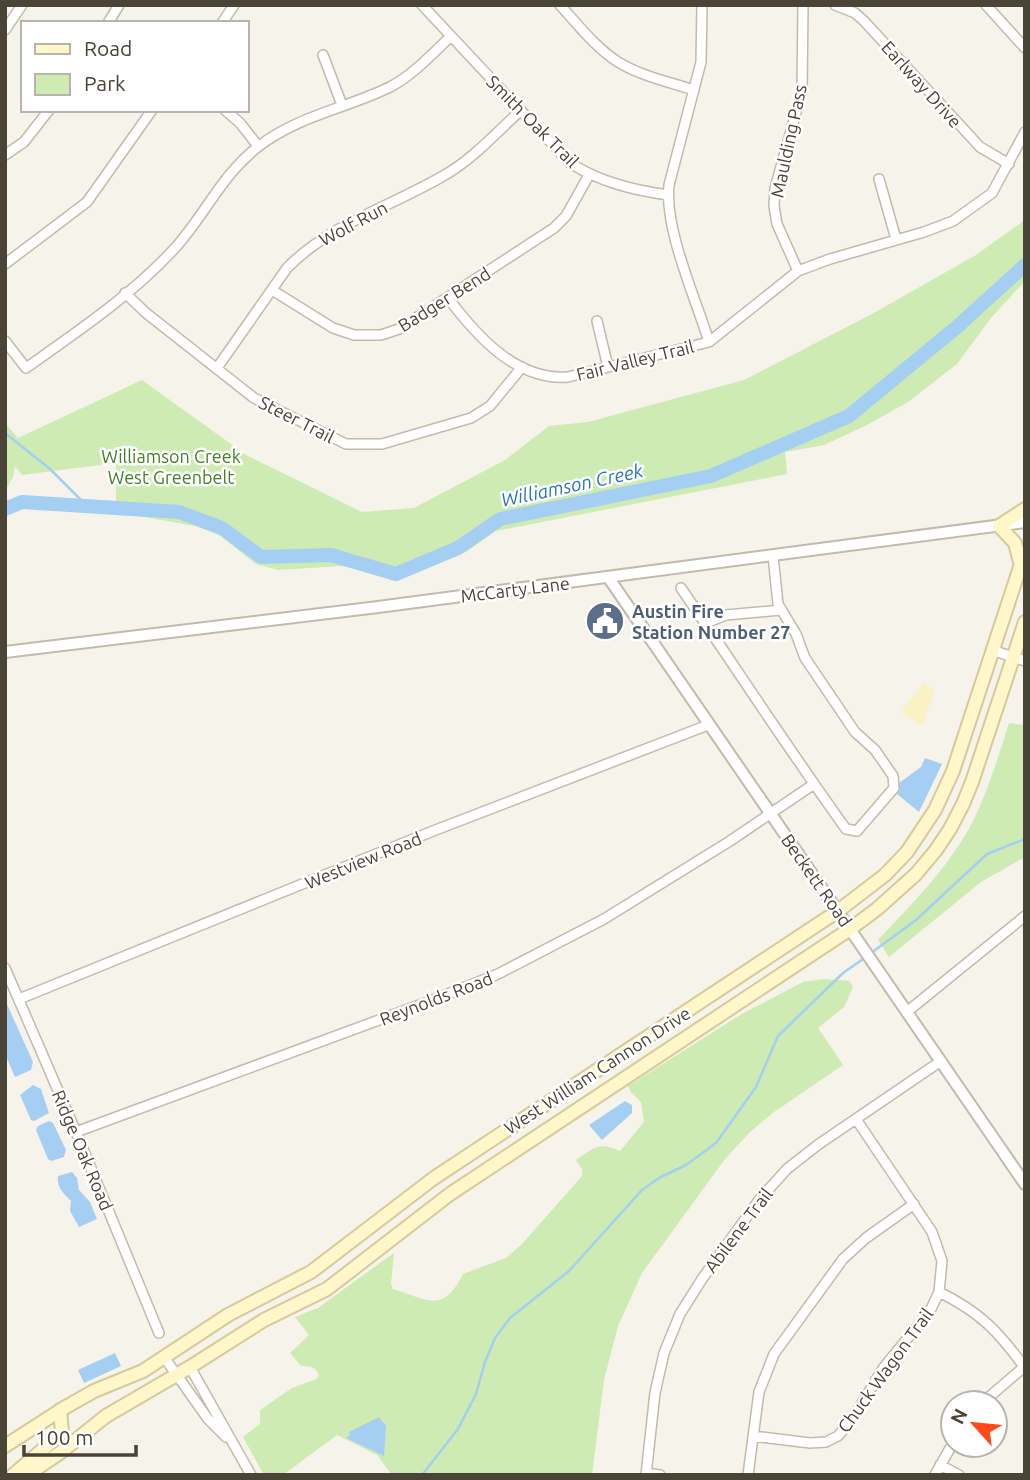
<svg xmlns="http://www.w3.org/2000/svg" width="1030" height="1480" font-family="Ubuntu,sans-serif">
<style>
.green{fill:#cdebb2}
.sand{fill:#faf2c5}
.water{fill:#a5cef3}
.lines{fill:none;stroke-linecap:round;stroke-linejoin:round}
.stream{stroke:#a5cef3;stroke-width:2.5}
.river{stroke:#a5cef3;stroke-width:14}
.minor-casing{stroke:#c1bbac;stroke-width:12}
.tertiary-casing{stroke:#c1bbac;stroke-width:14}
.secondary-casing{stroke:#d7ca99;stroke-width:16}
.minor{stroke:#fff;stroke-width:9}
.tertiary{stroke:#fff;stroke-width:10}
.secondary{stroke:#fff6ca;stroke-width:12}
.labels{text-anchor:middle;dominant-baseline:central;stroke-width:5;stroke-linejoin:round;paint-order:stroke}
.street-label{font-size:18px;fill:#4a4437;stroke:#fff}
.park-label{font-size:18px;fill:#427f27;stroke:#fff}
.service-label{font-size:18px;font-weight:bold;fill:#4e5e75;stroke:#fff;text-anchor:start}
.water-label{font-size:19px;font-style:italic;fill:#2b74bb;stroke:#fff}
</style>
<rect width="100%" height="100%" fill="#f5f3ea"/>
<path class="green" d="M 1025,220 L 1025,281 L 991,318 L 957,364 L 908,402 L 867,425 L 824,445 L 785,452 L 787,474 L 496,531 L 466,552 L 433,565 L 396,573 L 341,566 L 278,570 L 256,564 L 219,535 L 195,526 L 116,512 L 116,463 L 22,475 L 15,466 L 13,477 L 5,491 L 5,423 L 18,438 L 142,380 L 246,455 L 362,512 L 414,508 L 505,460 L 549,426 L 588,422 L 744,380 L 872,314 L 976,255 Z
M 1009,723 L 1025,725 L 1025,857 L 981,882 L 889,957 L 878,940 C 913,903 951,865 974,819 C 989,788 999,755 1009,723 Z
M 824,979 L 850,981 L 853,987 L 844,1007 L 818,1028 L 843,1065 L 774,1112 L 750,1132 L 725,1159 L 642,1273 L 618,1326 L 604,1380 L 592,1475 L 392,1475 L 377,1455 L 337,1435 L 283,1475 L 264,1475 L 243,1437 L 260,1424 L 260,1410 L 292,1388 L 317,1379 L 319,1375 C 315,1366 310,1366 301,1366 L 290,1353 L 309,1335 L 295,1317 L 318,1308 L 394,1253 L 391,1284 L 393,1289 C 428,1300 443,1314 463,1274 L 506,1258 L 522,1244 L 582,1176 L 582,1169 L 576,1160 C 593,1148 599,1141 620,1151 L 644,1122 L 641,1102 L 631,1092 L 628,1086 L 740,1015 L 803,982 Z"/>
<path class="sand" d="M 924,682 L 935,691 L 922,726 L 901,712 Z"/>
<path class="water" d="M 925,758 L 942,764 L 919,812 L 897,794 L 900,790 L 899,783 L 921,767 Z
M 5,1000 L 33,1062 L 31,1070 L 15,1077 L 5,1054 Z
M 33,1085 L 41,1089 L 49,1113 L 34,1121 L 31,1120 L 20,1095 Z
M 625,1101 L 632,1105 L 632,1113 L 602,1140 L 589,1125 Z
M 49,1121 L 53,1123 L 66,1150 L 64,1157 L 51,1161 L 48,1159 L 36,1130 L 38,1126 Z
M 72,1172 L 77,1178 L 79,1190 L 90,1202 L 97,1219 L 79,1227 L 70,1211 L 71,1201 C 64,1194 56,1187 58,1176 Z
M 115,1353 L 121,1366 L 84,1383 L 78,1370 Z
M 379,1417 L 386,1426 L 384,1456 L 346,1438 L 350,1435 L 349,1432 Z"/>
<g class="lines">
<path class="stream" d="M 5,433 L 50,469 L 86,505
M 871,953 L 916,920 L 987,854 L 1025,839
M 422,1475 L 458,1429 L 476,1394 L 485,1362 L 495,1338 L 510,1318 L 569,1271 L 642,1190 L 659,1178 L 686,1165 L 716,1143 L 756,1087 L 778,1036 L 843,973 L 866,957"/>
<path class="river" d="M 5,509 L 22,502 L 179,512 L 222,528 L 261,557 L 331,555 L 396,574 L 458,548 L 500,519 L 711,476 L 849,416 L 958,326 L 1025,265"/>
<g class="minor-casing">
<path id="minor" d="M 422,5 L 570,163 C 600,182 633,190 668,195
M 560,5 C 578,25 596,48 618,62 C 641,76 669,82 694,90
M 702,5 L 701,62 L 669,185 C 664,229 696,299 709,342
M 835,5 L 855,13 L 864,21 L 980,147 L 1009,164
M 986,5 L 1025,48
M 108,23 L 119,5
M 222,23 L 234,5
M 5,30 L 22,5
M 323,55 L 342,105
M 225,110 L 240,123 L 258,146
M 5,155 L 24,142 L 49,110
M 879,179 L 896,239
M 5,264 L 87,202 L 152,110
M 798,271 L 777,224 L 774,206 L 775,188 L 802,91 L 803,5
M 272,290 L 333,328 L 354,335 L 381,335 L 399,329 L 554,228 L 566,216 L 589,175
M 125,293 L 146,313 L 254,398 L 346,444 L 382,444 L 471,418 L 490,406 L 522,367
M 448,298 C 476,335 516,381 568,377 L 709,342 L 798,271 L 830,259 L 924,232 L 953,221 L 992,193 L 1025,132
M 597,321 L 608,367
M 5,341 L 26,368 C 77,332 132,295 175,248 C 205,215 222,174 259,146 C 298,116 347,108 390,87 C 413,75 432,54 451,36
M 217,368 L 287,268 C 330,224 390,207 443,176 C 472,160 496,133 520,111
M 681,588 C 736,668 789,750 846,829 L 857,831 L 894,788 L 893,776 L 875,750 L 855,732 L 805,658 L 796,634 L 778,604 L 773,556
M 706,623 L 726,615 L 781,610
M 992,650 L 1025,661
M 5,968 L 76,1132 L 159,1333
M 19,999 L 433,831 L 708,725
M 908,1011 L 1025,916
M 76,1132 L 425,1003 L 498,974 L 604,919 L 730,841 L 814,784
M 939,1292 C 980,1312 999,1332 1025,1368
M 164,1357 L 208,1419 L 226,1437
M 190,1367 L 251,1475
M 982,1403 L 1024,1367
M 753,1436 L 810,1443 L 826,1442 L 838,1436 L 851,1421 L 884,1367 L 930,1311 L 939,1292 L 942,1261 L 932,1232 L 856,1119
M 940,1465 L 959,1475
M 646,1473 L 660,1475
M 646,1475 L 655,1393 L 664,1353 L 680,1314 L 702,1279 L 759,1200 L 787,1169 L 819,1144 L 941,1061
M 748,1475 L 759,1392 L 774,1354 L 843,1259 L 866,1238 L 914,1204
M 935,1475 L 953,1443"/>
</g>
<g class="tertiary-casing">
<path id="tertiary" d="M 608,577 L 1025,1184
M 5,652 L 378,607 L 1025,522"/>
</g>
<g class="secondary-casing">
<path id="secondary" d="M 1020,562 L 1015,543 L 999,526 L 1025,509
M 5,1446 L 64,1408 L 94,1391 L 143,1371 L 228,1315 L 311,1272 L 434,1178 L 838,911 L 885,875 L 907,852 L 935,810 L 953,771 L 1025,552
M 13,1475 L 62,1433 L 60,1410
M 27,1475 L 61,1452 L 106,1416 L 190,1367 L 264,1320 L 327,1289 L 450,1194 L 850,929 L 877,909 L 916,874 L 936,850 L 950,829 L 963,804 L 972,782 L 1025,622"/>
</g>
<use href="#minor" class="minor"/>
<use href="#tertiary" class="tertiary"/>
<use href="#secondary" class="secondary"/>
</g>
<defs>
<g id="civic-disc" transform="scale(2.0125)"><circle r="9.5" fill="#5c6f8a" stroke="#fff"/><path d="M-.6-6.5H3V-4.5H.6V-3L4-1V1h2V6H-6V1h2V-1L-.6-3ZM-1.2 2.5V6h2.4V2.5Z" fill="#fff"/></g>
</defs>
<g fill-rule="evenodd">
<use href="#civic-disc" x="605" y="621"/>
</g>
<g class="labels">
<g class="street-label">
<text transform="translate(922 84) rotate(48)">Earlway Drive</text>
<text transform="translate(533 121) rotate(45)">Smith Oak Trail</text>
<text transform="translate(788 141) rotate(-78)">Maulding Pass</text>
<text transform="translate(353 223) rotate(-28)">Wolf Run</text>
<text transform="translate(444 299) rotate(-32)">Badger Bend</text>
<text transform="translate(635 360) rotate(-14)">Fair Valley Trail</text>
<text transform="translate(297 419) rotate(27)">Steer Trail</text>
<text transform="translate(515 589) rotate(-7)">McCarty Lane</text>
<text transform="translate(363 860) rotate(-22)">Westview Road</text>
<text transform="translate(817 880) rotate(55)">Beckett Road</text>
<text transform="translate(436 998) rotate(-21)">Reynolds Road</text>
<text transform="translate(597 1070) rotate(-33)">West William Cannon Drive</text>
<text transform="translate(83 1150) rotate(67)">Ridge Oak Road</text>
<text transform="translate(738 1230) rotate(-53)">Abilene Trail</text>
<text transform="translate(885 1370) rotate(-54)">Chuck Wagon Trail</text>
</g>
<g class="park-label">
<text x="171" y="456">Williamson Creek<tspan x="171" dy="21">West Greenbelt</tspan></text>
</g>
<g class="service-label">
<text x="632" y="611">Austin Fire<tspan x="632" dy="21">Station Number 27</tspan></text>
</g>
<g class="water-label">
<text transform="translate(572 485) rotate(-12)">Williamson Creek</text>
</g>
</g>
<rect width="1030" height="1480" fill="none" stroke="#4a4437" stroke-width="14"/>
<rect x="21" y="21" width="228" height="91" fill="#ffffff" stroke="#b7b4af" stroke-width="2"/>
<rect x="35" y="44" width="35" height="10" fill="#fff6ca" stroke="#b7b4af" stroke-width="2"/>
<text x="84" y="56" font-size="21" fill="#4a4437">Road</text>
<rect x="35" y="74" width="35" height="21" fill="#cdebb2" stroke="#b7b4af" stroke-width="2"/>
<text x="84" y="91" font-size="21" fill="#4a4437">Park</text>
<g transform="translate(974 1424) rotate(297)"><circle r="33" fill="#ffffff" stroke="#b7b4af" stroke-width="2"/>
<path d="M0-5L12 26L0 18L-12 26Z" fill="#ff4a17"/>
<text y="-10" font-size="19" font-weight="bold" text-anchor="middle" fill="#4a4437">N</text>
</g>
<path d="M24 1445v10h112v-10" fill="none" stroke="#4a4437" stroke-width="3.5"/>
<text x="35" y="1445" font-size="21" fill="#4a4437" stroke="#ffffff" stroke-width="5" paint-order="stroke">100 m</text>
</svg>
